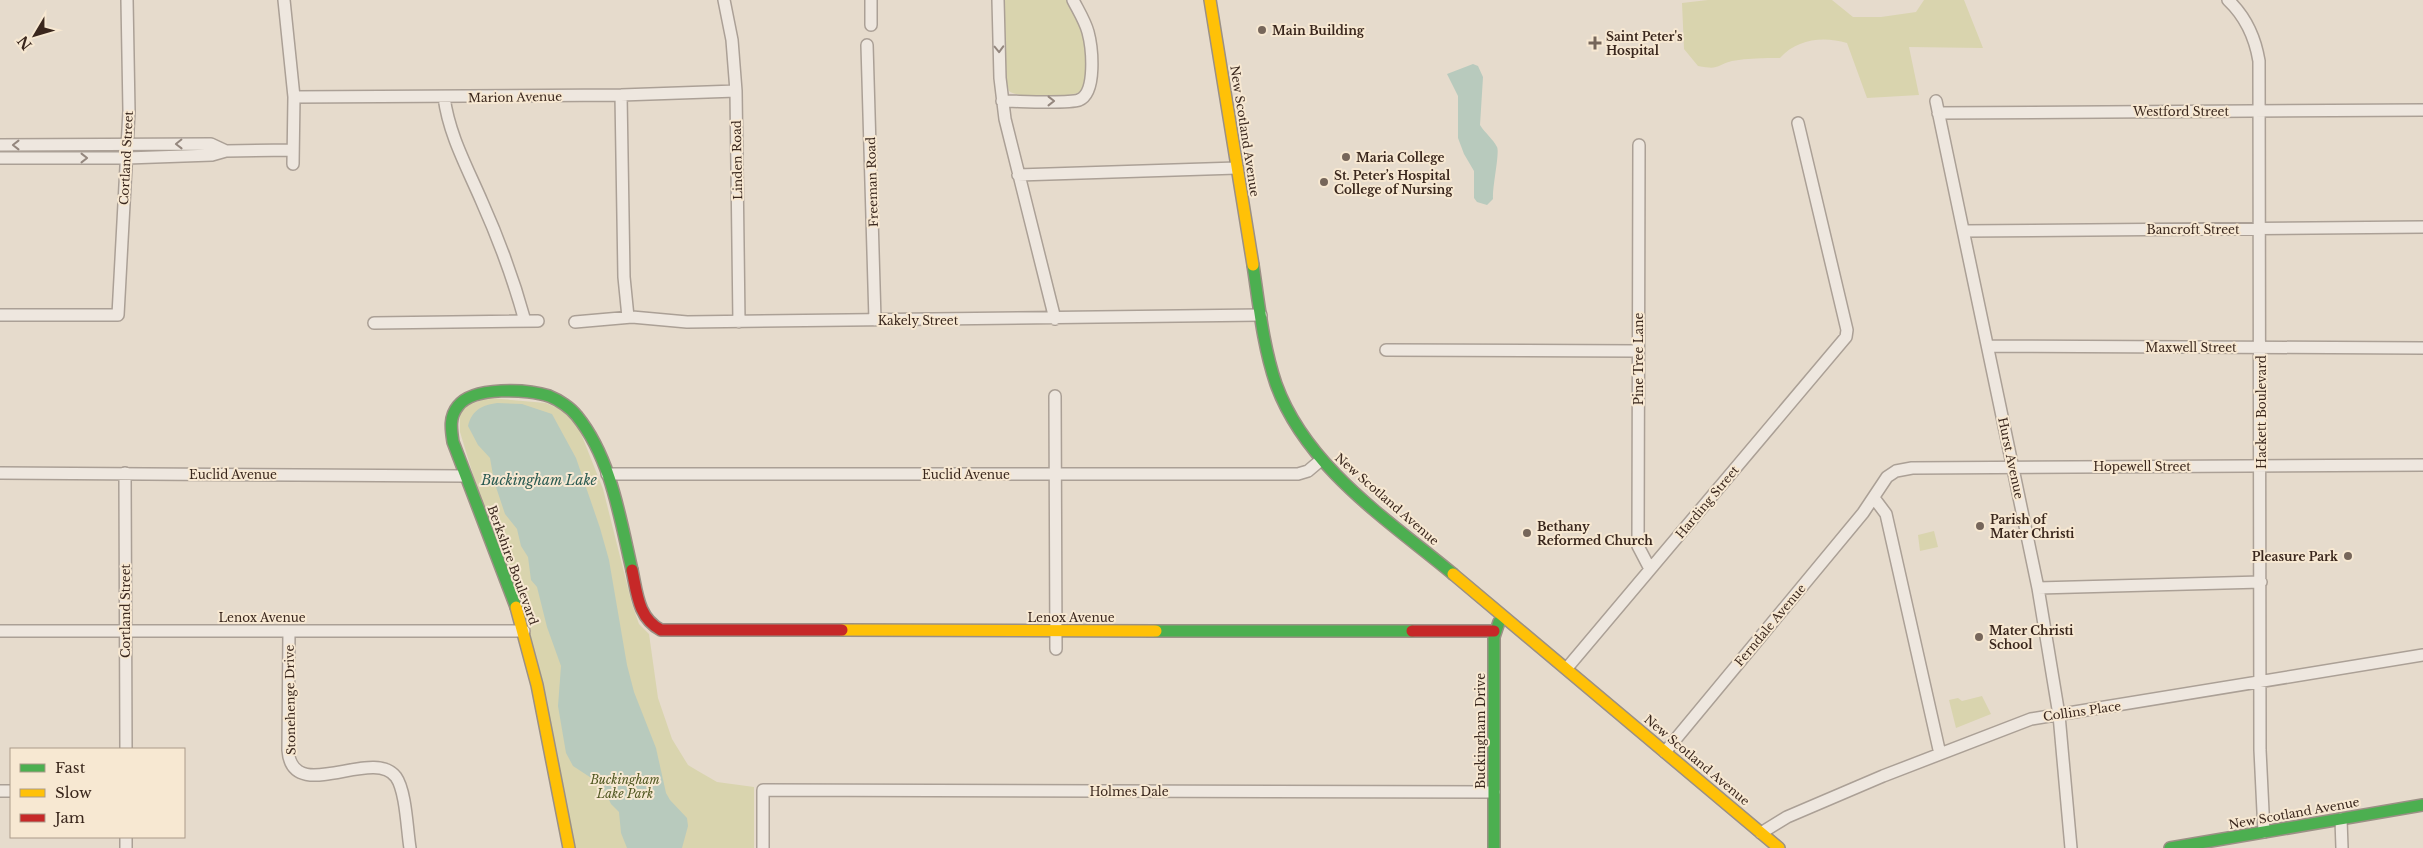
<svg xmlns="http://www.w3.org/2000/svg" width="2423" height="848" font-family="'Libre Baskerville',serif">
<style>
.green{fill:#d9d4ae}
.water{fill:#b8cabd}
.lines{fill:none;stroke-linecap:round;stroke-linejoin:round}
.street-casing{stroke:#aba096;stroke-width:14}
.fast-casing{stroke:#9b9085;stroke-width:14}
.slow-casing{stroke:#9b9085;stroke-width:14}
.jam-casing{stroke:#9b9085;stroke-width:14}
.street{stroke:#eee7df;stroke-width:11}
.fast{stroke:#4caf50;stroke-width:11}
.slow{stroke:#ffc107;stroke-width:11}
.jam{stroke:#c62828;stroke-width:11}
.oneway{stroke:#94877e}
.poi-dot{fill:#76665a;stroke:#f7e8d2;stroke-width:2}
.labels{text-anchor:middle;dominant-baseline:central;stroke-width:4;stroke-linejoin:round;paint-order:stroke}
.poi-label{font-size:12px;font-weight:bold;fill:#3a271d;stroke:#f7e8d2;text-anchor:start}
.street-label{font-size:12px;fill:#3a271d;stroke:#f7e8d2}
.park-label{font-size:12px;font-style:italic;fill:#515822;stroke:#f7e8d2}
.water-label{font-size:14px;font-style:italic;fill:#2b5b52;stroke:#f7e8d2}
</style>
<rect width="100%" height="100%" fill="#e6dbcc"/>
<path class="green" d="M 1004,0 L 1068,0 C 1081,27 1095,62 1082,91 C 1071,98 1018,99 1009,91 L 1005,75 Z
M 1708,0 L 1832,0 L 1853,17 L 1881,17 L 1916,12 L 1924,0 L 1964,0 L 1983,48 L 1909,47 L 1919,95 L 1867,98 L 1847,43 C 1823,36 1797,39 1780,58 C 1764,58 1748,58 1732,61 C 1714,66 1720,70 1698,66 L 1684,49 L 1682,3 Z
M 489,398 L 546,403 L 562,410 L 578,426 L 603,489 L 632,604 L 639,624 L 649,634 L 658,698 L 672,739 L 688,765 L 698,771 L 717,782 L 754,787 L 754,848 L 576,848 L 482,504 L 460,432 L 460,415 L 467,405 Z
M 1934,531 L 1938,547 L 1920,551 L 1918,535 Z
M 1982,696 L 1991,714 L 1956,728 L 1949,700 L 1958,698 L 1962,701 Z"/>
<path class="water" d="M 1473,64 L 1478,66 L 1483,77 L 1480,125 C 1485,133 1493,139 1497,147 C 1500,153 1492,187 1493,199 L 1487,205 L 1477,202 L 1474,198 L 1474,171 L 1464,154 L 1458,138 L 1458,96 L 1447,74 Z
M 497,403 L 522,404 L 552,414 L 576,458 L 600,528 L 609,560 L 627,665 L 634,692 L 656,748 L 666,793 L 670,800 L 687,818 L 688,826 L 682,848 L 627,848 L 621,833 L 619,812 L 611,804 L 602,785 L 573,766 L 566,753 L 558,706 L 561,666 L 547,627 L 537,587 L 531,580 L 528,557 L 521,546 L 517,529 L 505,514 L 494,481 L 490,458 L 478,445 L 468,426 C 472,410 482,405 497,403 Z"/>
<g class="lines">
<g class="street-casing">
<path id="street" d="M 284,0 L 294,97 L 293,164
M 724,0 L 732,40 L 736,91 L 739,322
M 998,0 L 1000,78 L 1005,119 L 1055,319
M 2228,0 C 2246,17 2255,37 2259,61 L 2260,750 L 2264,832
M 871,25 L 871,0
M 867,45 L 875,320
M 621,95 L 624,277 L 628,317
M 294,97 L 621,95 L 736,91
M 444,97 C 449,135 467,167 482,202 C 499,240 514,281 525,321
M 1002,101 C 1018,101 1067,104 1079,100 C 1097,93 1092,47 1088,32 C 1085,21 1078,10 1073,0
M 1936,101 L 2038,588 L 2059,715 L 2071,848
M 1938,113 L 2423,110
M 0,145 L 211,144 L 226,151
M 1639,145 L 1638,546 L 1650,569
M 0,158 L 127,158 L 212,155 L 226,151 L 293,150
M 1018,175 L 1237,168
M 1964,231 L 2423,227
M 0,315 L 118,315 L 129,111 L 127,0
M 575,322 L 632,317 L 687,322 L 1261,315
M 374,323 L 538,321
M 1988,346 L 2423,348
M 1386,350 L 1638,351
M 1055,396 L 1056,649
M 0,473 L 465,476
M 125,473 L 126,749
M 607,474 L 1298,474 L 1308,471 L 1321,460
M 1874,498 L 1886,514 L 1940,754
M 2038,588 L 2261,582
M 0,631 L 524,631
M 289,631 L 288,750 C 292,806 373,746 396,777 C 406,791 407,830 410,848
M 1567,668 L 1846,337 L 1847,330 L 1798,123
M 1665,752 L 1863,513 L 1887,477 L 1896,471 L 1912,468 L 2423,465
M 0,791 L 11,791
M 2341,819 L 2342,848
M 1761,833 L 1787,817 L 1883,776 L 2031,719 L 2423,655
M 126,837 L 126,848
M 763,848 L 763,790 L 1494,792"/>
</g>
<g class="fast-casing">
<path id="fast" d="M 1253,265 C 1259,305 1263,346 1276,384 C 1306,467 1388,520 1453,574
M 516,607 L 453,442 C 451,429 449,417 458,406 C 473,386 528,389 549,396 C 559,400 571,408 577,416 C 611,458 620,518 632,570
M 1156,631 L 1412,631
M 1494,848 L 1494,637 L 1499,622
M 2170,848 L 2423,805"/>
</g>
<g class="slow-casing">
<path id="slow" d="M 1210,0 L 1253,265
M 1453,574 L 1779,848
M 516,607 L 537,685 L 569,848
M 842,630 L 1156,631"/>
</g>
<g class="jam-casing">
<path id="jam" d="M 632,570 C 637,593 638,618 661,630 L 842,630
M 1412,631 L 1494,631"/>
</g>
<use href="#street" class="street"/>
<use href="#fast" class="fast"/>
<use href="#slow" class="slow"/>
<use href="#jam" class="jam"/>
</g>
<defs><path id="oneway-chevron" d="M-2-3.5L2.5 0L-2 3.5" fill="none" stroke-width="1.6" stroke-linecap="round" stroke-linejoin="round" transform="scale(1.25)"/></defs>
<g class="oneway">
<use href="#oneway-chevron" transform="translate(999 49) rotate(88)"/>
<use href="#oneway-chevron" transform="translate(1051 101)"/>
<use href="#oneway-chevron" transform="translate(179 144) rotate(179)"/>
<use href="#oneway-chevron" transform="translate(16 145) rotate(180)"/>
<use href="#oneway-chevron" transform="translate(84 158)"/>
</g>
<g class="poi-dot">
<circle cx="1262" cy="30" r="5"/>
<path d="M1592.5 35.5h5v5h5v5h-5v5h-5v-5h-5v-5h5z"/>
<circle cx="1346" cy="157" r="5"/>
<circle cx="1324" cy="182" r="5"/>
<circle cx="1980" cy="526" r="5"/>
<circle cx="1527" cy="533" r="5"/>
<circle cx="2348" cy="556" r="5"/>
<circle cx="1979" cy="637" r="5"/>
</g>
<g class="labels">
<g class="poi-label">
<text x="1272" y="30">Main Building</text>
<text x="1606" y="36">Saint Peter's<tspan x="1606" dy="14">Hospital</tspan></text>
<text x="1356" y="157">Maria College</text>
<text x="1334" y="175">St. Peter’s Hospital<tspan x="1334" dy="14">College of Nursing</tspan></text>
<text x="1990" y="519">Parish of<tspan x="1990" dy="14">Mater Christi</tspan></text>
<text x="1537" y="526">Bethany<tspan x="1537" dy="14">Reformed Church</tspan></text>
<text x="2338" y="556" text-anchor="end">Pleasure Park</text>
<text x="1989" y="630">Mater Christi<tspan x="1989" dy="14">School</tspan></text>
</g>
<g class="street-label">
<text transform="translate(515 97) rotate(-1)">Marion Avenue</text>
<text x="2181" y="111">Westford Street</text>
<text transform="translate(1245 131) rotate(81)">New Scotland Avenue</text>
<text transform="translate(126 158) rotate(-87)">Cortland Street</text>
<text transform="translate(737 160) rotate(-91)">Linden Road</text>
<text transform="translate(872 182) rotate(-92)">Freeman Road</text>
<text x="2193" y="229">Bancroft Street</text>
<text x="918" y="320">Kakely Street</text>
<text x="2191" y="347">Maxwell Street</text>
<text transform="translate(1638 359) rotate(-90)">Pine Tree Lane</text>
<text transform="translate(2261 412) rotate(-90)">Hackett Boulevard</text>
<text transform="translate(2011 458) rotate(78)">Hurst Avenue</text>
<text x="2142" y="466">Hopewell Street</text>
<text x="233" y="474">Euclid Avenue</text>
<text x="966" y="474">Euclid Avenue</text>
<text transform="translate(1387 499) rotate(41)">New Scotland Avenue</text>
<text transform="translate(1707 502) rotate(-50)">Harding Street</text>
<text transform="translate(513 565) rotate(70)">Berkshire Boulevard</text>
<text transform="translate(125 611) rotate(-90)">Cortland Street</text>
<text x="262" y="617">Lenox Avenue</text>
<text x="1071" y="617">Lenox Avenue</text>
<text transform="translate(1770 625) rotate(-50)">Ferndale Avenue</text>
<text transform="translate(290 700) rotate(-91)">Stonehenge Drive</text>
<text transform="translate(2082 711) rotate(-8)">Collins Place</text>
<text transform="translate(1480 731) rotate(-90)">Buckingham Drive</text>
<text transform="translate(1697 760) rotate(40)">New Scotland Avenue</text>
<text x="1129" y="791">Holmes Dale</text>
<text transform="translate(2294 813) rotate(-10)">New Scotland Avenue</text>
</g>
<g class="park-label">
<text x="625" y="779">Buckingham<tspan x="625" dy="14">Lake Park</tspan></text>
</g>
<g class="water-label">
<text x="539" y="480">Buckingham Lake</text>
</g>
</g>
<rect x="10" y="748" width="175" height="90" fill="#f7e8d2" stroke="#ab9b8a"/>
<rect x="20" y="764" width="25" height="8" fill="#4caf50" stroke="#ab9b8a"/>
<text x="55" y="773" font-size="15" fill="#3a271d">Fast</text>
<rect x="20" y="789" width="25" height="8" fill="#ffc107" stroke="#ab9b8a"/>
<text x="55" y="798" font-size="15" fill="#3a271d">Slow</text>
<rect x="20" y="814" width="25" height="8" fill="#c62828" stroke="#ab9b8a"/>
<text x="55" y="823" font-size="15" fill="#3a271d">Jam</text>
<g transform="translate(35 35) rotate(232)" stroke="#f7e8d2" stroke-width="4" paint-order="stroke">
<path d="M0-4L9 19L0 12L-9 19Z" fill="#3a271d"/>
<text y="-8" font-size="14" font-weight="bold" text-anchor="middle" fill="#3a271d">N</text>
</g>
</svg>
